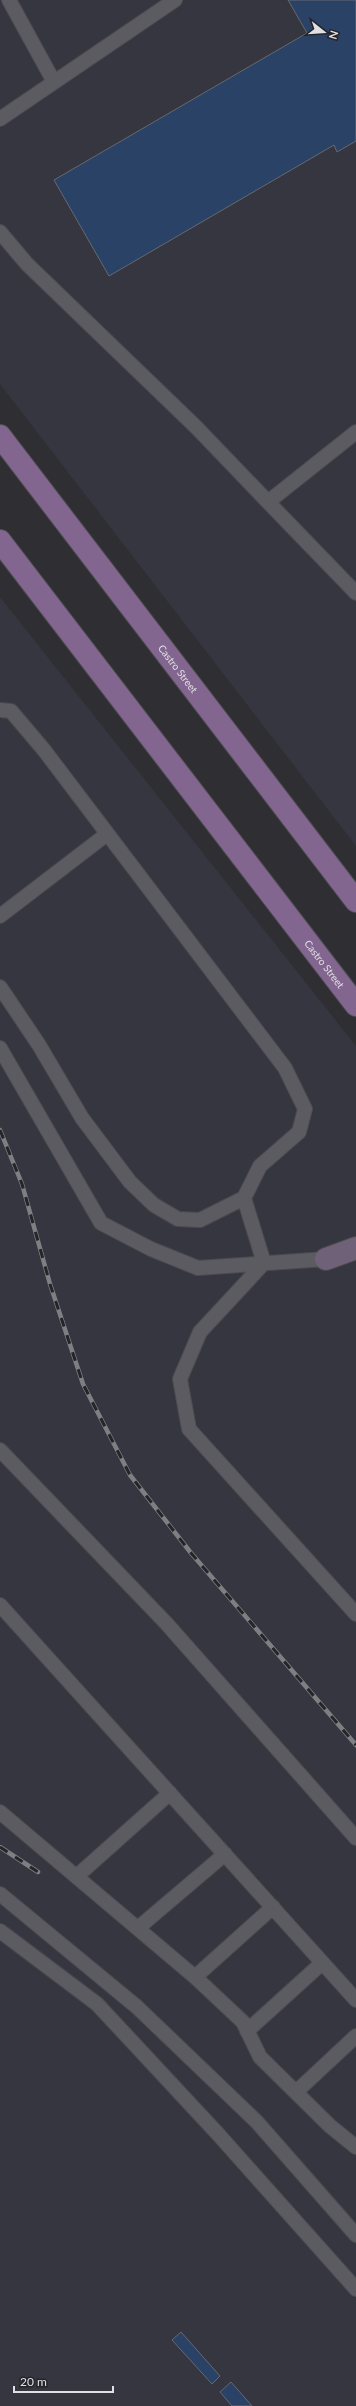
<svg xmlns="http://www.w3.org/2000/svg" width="356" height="2406" font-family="Lato,sans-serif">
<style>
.built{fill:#363641}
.building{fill:#2a4266;stroke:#66696f}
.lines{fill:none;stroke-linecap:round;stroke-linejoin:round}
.lane-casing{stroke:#4b4b4f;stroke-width:16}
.secondary-casing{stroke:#4b4b4f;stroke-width:24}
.primary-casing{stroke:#4b4b4f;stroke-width:24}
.lane{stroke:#5b5b61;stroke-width:14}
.secondary{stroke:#6f6178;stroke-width:22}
.primary{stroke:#836690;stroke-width:22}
.rail-casing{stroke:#7f7f83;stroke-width:4.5}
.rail{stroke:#242429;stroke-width:3;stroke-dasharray:9;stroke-linecap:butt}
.labels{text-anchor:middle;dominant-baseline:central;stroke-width:4;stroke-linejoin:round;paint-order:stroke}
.street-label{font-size:10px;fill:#e0e0e4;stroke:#242429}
</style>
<rect width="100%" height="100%" fill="#2e2e33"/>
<path class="built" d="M 0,0 L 356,0 L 356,846 L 0,384 Z
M 0,597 L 356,1046 L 356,2406 L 0,2406 Z"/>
<path class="building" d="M 288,0 L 356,0 L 356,141 L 337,152 L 334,145 L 109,276 L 54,180 L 307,33 Z
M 181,2332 L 220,2376 L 212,2384 L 172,2340 Z
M 231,2382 L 252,2406 L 232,2406 L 220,2392 Z"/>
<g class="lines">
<g class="lane-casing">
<path id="lane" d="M 9,0 L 54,82
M 0,119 L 175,0
M 0,232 L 27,264 L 196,427 L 268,502 L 356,432
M 268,502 L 356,593
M 0,710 L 11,711 L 44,750 L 285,1068 L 305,1109 L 299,1132 L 260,1166 L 244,1198 L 264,1263 L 200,1332 L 180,1379 L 189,1429 L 356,1614
M 0,916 L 107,834
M 0,987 L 39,1045 L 82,1118 L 130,1182 L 154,1205 L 178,1219 L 200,1220 L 244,1198
M 0,1048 L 101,1223 L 151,1249 L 198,1268 L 326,1259
M 0,1450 L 166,1623 L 356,1838
M 0,1605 L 356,2000
M 0,1812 L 195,1977 L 243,2022 L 260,2057 L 330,2126 L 356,2147
M 77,1876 L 170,1793
M 0,1894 L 137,2007 L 257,2122 L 356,2235
M 138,1928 L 225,1854
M 0,1931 L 97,2004 L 218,2134 L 356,2289
M 195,1977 L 273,1907
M 247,2031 L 322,1963
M 296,2092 L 356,2036"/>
</g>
<g class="secondary-casing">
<path id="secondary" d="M 326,1259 L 356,1248"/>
</g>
<g class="primary-casing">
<g id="primary">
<path id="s1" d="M 0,436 L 356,901"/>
<path id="s2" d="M 0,541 L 356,1005"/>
</g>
</g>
<use href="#lane" class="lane"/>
<use href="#secondary" class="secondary"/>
<use href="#primary" class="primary"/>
<g class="rail-casing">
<path id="rail" d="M 0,1130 L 22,1184 L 50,1284 L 83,1384 L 130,1475 L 191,1553 L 356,1745
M 0,1847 L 38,1872"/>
</g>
<use href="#rail" class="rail"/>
</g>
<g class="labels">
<g class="street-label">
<text stroke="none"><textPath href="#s1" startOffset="293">Castro Street</textPath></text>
<text stroke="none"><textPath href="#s2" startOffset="533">Castro Street</textPath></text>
</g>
</g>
<g transform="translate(324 32) rotate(107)" stroke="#242429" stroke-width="3" paint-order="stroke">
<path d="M0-3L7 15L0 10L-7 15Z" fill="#e0e0e4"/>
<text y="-6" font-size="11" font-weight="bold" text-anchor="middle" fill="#e0e0e4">N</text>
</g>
<path d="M14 2386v6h99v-6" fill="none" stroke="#e0e0e4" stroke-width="2"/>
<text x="20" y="2386" font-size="12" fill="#e0e0e4" stroke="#242429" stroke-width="3" paint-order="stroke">20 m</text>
</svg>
